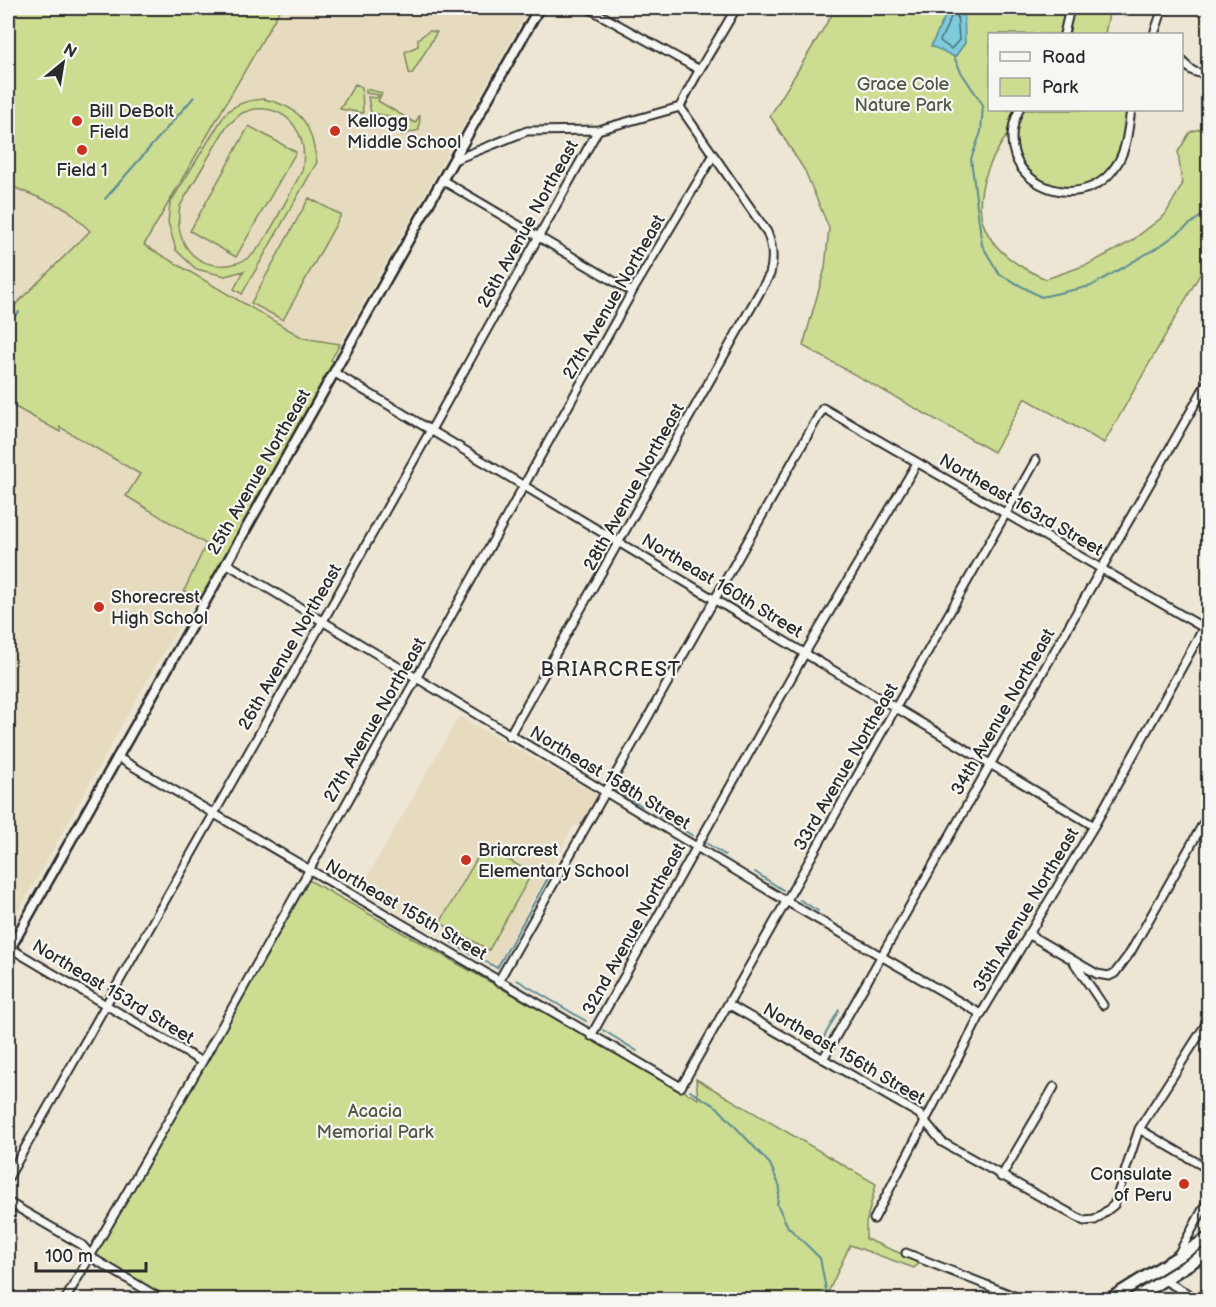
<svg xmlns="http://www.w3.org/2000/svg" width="1216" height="1307" font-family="'Balsamiq Sans',sans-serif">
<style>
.built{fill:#e7dbbf}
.green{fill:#ccdd91;stroke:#7c845e;stroke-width:1.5;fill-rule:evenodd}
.water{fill:#7dcbdb;stroke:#5c8b95;stroke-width:1.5}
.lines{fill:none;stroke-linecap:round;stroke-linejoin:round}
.shore{stroke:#4c6b71;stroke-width:1.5}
.stream{stroke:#5c8b95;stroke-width:2}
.minor-casing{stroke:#2b2b2b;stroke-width:11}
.tertiary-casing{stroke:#2b2b2b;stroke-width:13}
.primary-casing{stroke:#2b2b2b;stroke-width:15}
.minor{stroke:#f6f6f2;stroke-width:7}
.tertiary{stroke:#f6f6f2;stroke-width:8}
.primary{stroke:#f6f6f2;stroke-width:10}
.poi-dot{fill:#c8321e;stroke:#f6f6f2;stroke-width:2}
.labels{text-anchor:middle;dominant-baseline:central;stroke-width:4.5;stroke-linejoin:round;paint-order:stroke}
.park-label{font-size:18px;fill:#535844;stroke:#f6f6f2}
.poi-label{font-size:18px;fill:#2b2b2b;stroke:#f6f6f2;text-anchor:start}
.street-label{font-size:18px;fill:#2b2b2b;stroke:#f6f6f2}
.neighbourhood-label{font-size:20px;letter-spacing:1.5px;fill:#2b2b2b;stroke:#f6f6f2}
</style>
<rect width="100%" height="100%" fill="#ede6d4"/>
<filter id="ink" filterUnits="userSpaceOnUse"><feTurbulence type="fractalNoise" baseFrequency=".0167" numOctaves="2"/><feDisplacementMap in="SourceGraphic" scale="12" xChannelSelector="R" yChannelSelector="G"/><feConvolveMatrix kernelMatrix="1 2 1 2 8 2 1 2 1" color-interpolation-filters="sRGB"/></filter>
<g filter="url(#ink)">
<path class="built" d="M 281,8 L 509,8 L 525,16 L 340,344 L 303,338 L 144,245 Z
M 8,185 L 67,209 L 90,232 L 18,301 L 8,333 Z
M 8,397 L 237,530 L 145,684 L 8,930 Z
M 459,716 L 598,795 L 579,827 L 574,825 L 496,967 L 360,890 Z"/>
<path class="green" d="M 8,8 L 281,8 L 144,245 L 303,338 L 340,344 L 331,360 L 339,365 C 295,443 245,518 202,597 L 184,591 L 206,544 L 126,496 L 140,474 L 60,427 L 60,432 L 8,403 L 8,312 L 90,231 L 67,209 L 8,185 Z
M 836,8 L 1110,8 L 1105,34 L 990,34 L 990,110 L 1131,110 C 1125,151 1117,191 1066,190 C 1054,190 1038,181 1026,177 L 1013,154 L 1012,128 C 963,195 968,246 1046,279 L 1089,264 L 1130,242 L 1165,215 L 1182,185 L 1178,152 L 1190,132 L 1208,126 L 1208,260 L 1104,443 L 1025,398 L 994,452 L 803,346 L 825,268 L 829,228 L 805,171 L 770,116 Z
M 429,31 L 437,32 L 412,74 L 409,73 L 405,52 L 418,46 L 418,39 Z
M 355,84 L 362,87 L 363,113 L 340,109 Z
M 366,89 L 382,93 L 378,101 L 415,123 L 420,115 L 419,130 L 402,135 L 394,117 L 371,113 L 368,97 L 377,98 L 379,95 L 366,93 Z
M 264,99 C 304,108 310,124 317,162 L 242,294 L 234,289 L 244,271 L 225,276 L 196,269 L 176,250 L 168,222 L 170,203 L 225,114 C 236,103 249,100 264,99 ZM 254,109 C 291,106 309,137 302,171 C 290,192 268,240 252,255 C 235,269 207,269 192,254 C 179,241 177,223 180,206 L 226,127 L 242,113 Z
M 249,126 L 296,152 L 236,257 L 190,231 Z
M 309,198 L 341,215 L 283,320 L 251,303 Z
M 484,846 L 532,873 L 489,950 L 440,923 Z
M 307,879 L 698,1099 L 696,1079 L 876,1184 L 866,1223 L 866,1239 L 921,1262 L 914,1268 L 850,1245 L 825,1299 L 162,1300 L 89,1257 Z"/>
<path class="water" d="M 949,8 L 971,8 L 964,10 L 965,43 L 955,57 L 931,46 Z"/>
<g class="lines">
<path class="shore" d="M 957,12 L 959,40 L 951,49 L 940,41 L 953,13 Z"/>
<path class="stream" d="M 954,57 L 961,72 L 983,105 L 981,132 L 971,159 L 982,245 L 999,274 L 1041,297 L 1091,286 L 1160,246 L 1208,211
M 105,199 L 194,97
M 8,322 L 19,312
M 630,759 L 613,789 L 642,806
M 653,812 L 667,820
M 677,826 L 693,836
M 706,843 L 725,855
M 755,872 L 783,890
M 800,900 L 818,911
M 452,943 L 497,968 L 548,878
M 517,980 L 586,1021
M 603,1030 L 637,1051
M 820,1044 L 839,1010
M 690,1091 L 717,1107 L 770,1164 L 780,1187 L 777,1204 L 788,1227 L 820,1258 L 828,1300"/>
<g class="minor-casing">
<path id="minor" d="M 588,8 L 698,69
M 1064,34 L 1070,8
M 1154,34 L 1163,8
M 1182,60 C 1189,70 1196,75 1208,73
M 680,107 C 696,72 718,41 736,8
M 1019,110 C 986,180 1079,220 1115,167 C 1127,151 1128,129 1131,110
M 454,160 L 527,131 L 598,130 L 680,107
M 442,180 L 632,292
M 335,373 L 1094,826
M 226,563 L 786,901 L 981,1014
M 509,736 L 770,274 C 774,259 773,247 767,232 L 680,107
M 117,757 L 681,1087 L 1036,460
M 1028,934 L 1097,974 L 1109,976 L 1115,973 L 1130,953 L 1208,815
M 10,948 L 202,1062
M 1073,961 L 1103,1005
M 498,982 L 823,408 L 1204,628
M 728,1004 L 919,1114 L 942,1142 L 1084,1221 L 1095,1220 L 1114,1205 L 1139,1129 L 1208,1021
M 591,1036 L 805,653 L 917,463
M 823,1059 L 1208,381
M 1139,1129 L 1208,1169
M 1001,1177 L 1054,1087
M 8,1178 L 436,421 L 598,130
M 8,1202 L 82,1245 L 94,1259 L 163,1300
M 874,1219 L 981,1014 L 1094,826 L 1208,620
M 906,1253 L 1024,1300
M 1178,1255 L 1208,1200
M 1164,1280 L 1199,1300
M 65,1300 L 202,1062 L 632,292 L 713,156"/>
</g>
<g class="tertiary-casing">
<path id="tertiary" d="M 8,952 L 539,8"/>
</g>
<g class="primary-casing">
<path id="primary" d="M 1108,1300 L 1208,1238
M 1132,1300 L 1208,1252"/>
</g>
<use href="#minor" class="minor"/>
<use href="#tertiary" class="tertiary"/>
<use href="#primary" class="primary"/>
</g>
</g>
<g class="poi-dot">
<circle cx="77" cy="121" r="6"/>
<circle cx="335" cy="131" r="6"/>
<circle cx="82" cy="150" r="6"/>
<circle cx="99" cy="607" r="6"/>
<circle cx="466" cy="860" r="6"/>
<circle cx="1184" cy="1184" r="6"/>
</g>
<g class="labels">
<g class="park-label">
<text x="903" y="84">Grace Cole<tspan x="903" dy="21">Nature Park</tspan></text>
<text x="375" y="1111">Acacia<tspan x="375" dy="21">Memorial Park</tspan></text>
</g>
<g class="poi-label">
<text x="89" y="111">Bill DeBolt<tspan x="89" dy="21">Field</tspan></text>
<text x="347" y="121">Kellogg<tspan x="347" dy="21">Middle School</tspan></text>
<text x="82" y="170" text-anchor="middle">Field 1</text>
<text x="111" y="597">Shorecrest<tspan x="111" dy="21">High School</tspan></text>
<text x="478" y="850">Briarcrest<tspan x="478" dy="21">Elementary School</tspan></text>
<text x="1172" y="1174" text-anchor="end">Consulate<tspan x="1172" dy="21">of Peru</tspan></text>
</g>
<g class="street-label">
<text transform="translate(528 224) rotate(-61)">26th Avenue Northeast</text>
<text transform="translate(614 297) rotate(-60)">27th Avenue Northeast</text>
<text transform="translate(259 472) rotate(-60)">25th Avenue Northeast</text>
<text transform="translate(634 487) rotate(-61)">28th Avenue Northeast</text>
<text transform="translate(1021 505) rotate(30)">Northeast 163rd Street</text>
<text transform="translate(722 586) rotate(31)">Northeast 160th Street</text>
<text transform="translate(290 647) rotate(-60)">26th Avenue Northeast</text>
<text transform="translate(1003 712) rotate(-60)">34th Avenue Northeast</text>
<text transform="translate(375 720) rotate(-60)">27th Avenue Northeast</text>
<text transform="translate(846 767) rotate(-60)">33rd Avenue Northeast</text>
<text transform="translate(610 778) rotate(31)">Northeast 158th Street</text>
<text transform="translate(406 910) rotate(30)">Northeast 155th Street</text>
<text transform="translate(1026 910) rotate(-59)">35th Avenue Northeast</text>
<text transform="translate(634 929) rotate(-61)">32nd Avenue Northeast</text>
<text transform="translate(113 992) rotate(31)">Northeast 153rd Street</text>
<text transform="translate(844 1054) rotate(30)">Northeast 156th Street</text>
</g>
<g class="neighbourhood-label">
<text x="611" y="670">BRIARCREST</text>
</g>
</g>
<rect width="1216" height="1307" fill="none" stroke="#f6f6f2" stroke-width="30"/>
<rect x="15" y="15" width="1186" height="1277" fill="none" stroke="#2b2b2b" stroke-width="2" filter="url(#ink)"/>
<rect x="988" y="33" width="195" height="78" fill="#f6f6f2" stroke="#a5a5a2" stroke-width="1.5"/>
<rect x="1000" y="52" width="30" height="9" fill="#f6f6f2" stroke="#a5a5a2" stroke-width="1.5"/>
<text x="1042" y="63" font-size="18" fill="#2b2b2b">Road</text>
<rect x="1000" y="78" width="30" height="18" fill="#ccdd91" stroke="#a5a5a2" stroke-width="1.5"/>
<text x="1042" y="93" font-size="18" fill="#2b2b2b">Park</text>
<g transform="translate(63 63) rotate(30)" stroke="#f6f6f2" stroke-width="4.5" paint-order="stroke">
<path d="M0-4.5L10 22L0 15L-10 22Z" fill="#2b2b2b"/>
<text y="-9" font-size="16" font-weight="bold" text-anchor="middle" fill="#2b2b2b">N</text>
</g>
<path d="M36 1262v9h110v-9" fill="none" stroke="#2b2b2b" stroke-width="3"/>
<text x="45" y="1262" font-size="18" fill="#2b2b2b" stroke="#f6f6f2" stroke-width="4.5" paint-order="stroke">100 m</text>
</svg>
